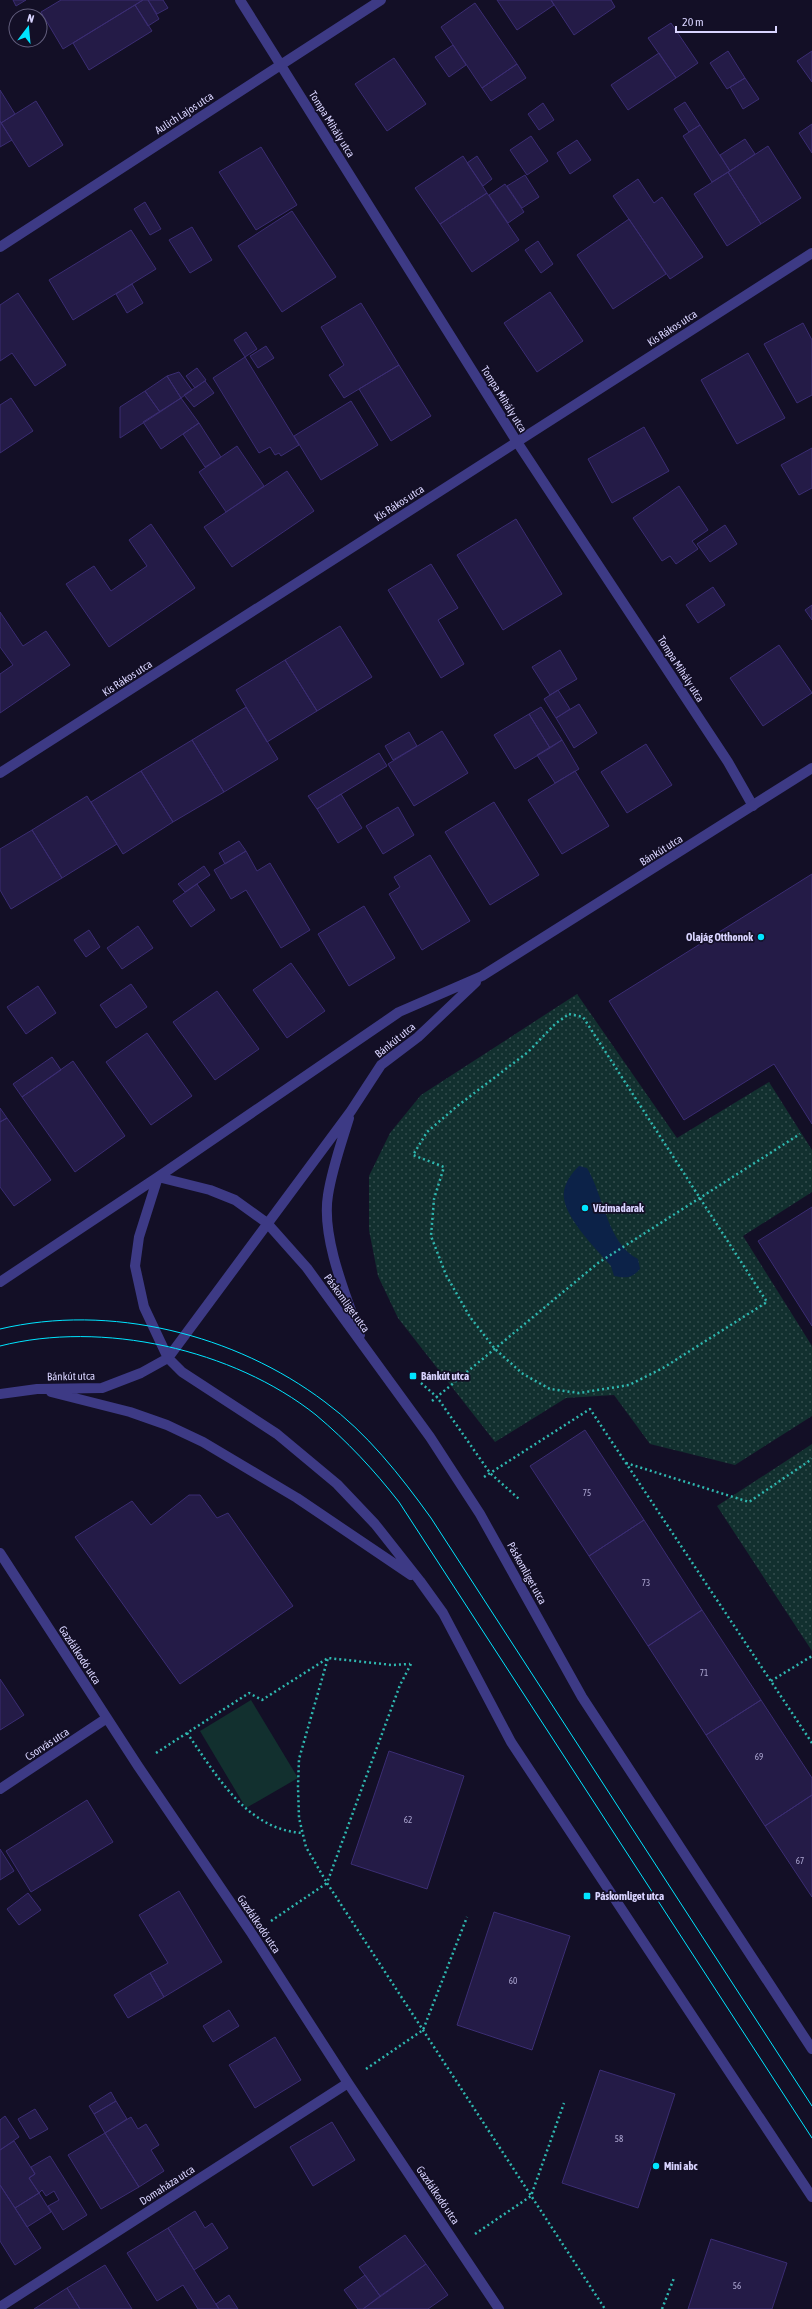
<svg xmlns="http://www.w3.org/2000/svg" width="812" height="2309" font-family="'Asap Condensed',sans-serif">
<style>
.grass{fill:#12302f}
.park{fill:url(#park-dots)}
.water{fill:#0c2248}
.building{fill:#241b47;stroke:#3b2d73}
.lines{fill:none;stroke-linecap:round;stroke-linejoin:round}
.path{stroke:#2fb8b0;stroke-width:2.5;stroke-dasharray:2 3;stroke-linecap:butt}
.minor{stroke:#3d3a85;stroke-width:10}
.tertiary{stroke:#3d3a85;stroke-width:10}
.tram{stroke:#00e5ff;stroke-width:1}
.poi-dot{fill:#00e5ff;stroke:#130f26;stroke-width:1.5}
.labels{text-anchor:middle;dominant-baseline:central;stroke-width:3.5;stroke-linejoin:round;paint-order:stroke}
.number-label{font-size:9px;fill:#aca6d1}
.street-label{font-size:11px;fill:#d9d4ff;stroke:#130f26}
.poi-label{font-size:11px;font-weight:bold;fill:#d9d4ff;stroke:#130f26;text-anchor:start}
</style>
<defs>
<pattern id="park-dots" width="8" height="8" patternUnits="userSpaceOnUse"><rect width="8" height="8" fill="#12302f"/><path d="M2 2h.1M6 6h.1" fill="none" stroke="#344d4e" stroke-width="1.8" stroke-linecap="round"/></pattern>
</defs>
<rect width="100%" height="100%" fill="#130f26"/>
<path class="grass" d="M 251,1700 L 298,1778 L 246,1808 L 200,1731 Z"/>
<path class="park" d="M 577,994 L 677,1138 L 769,1082 L 812,1150 L 812,1192 L 743,1236 L 812,1346 L 812,1416 L 735,1465 L 650,1444 L 614,1395 L 566,1398 L 495,1442 L 398,1318 L 378,1276 L 369,1230 L 369,1176 L 390,1133 L 421,1095 Z
M 812,1444 L 812,1651 L 717,1506 Z"/>
<path class="water" d="M 579,1166 L 587,1168 C 604,1196 607,1243 638,1259 L 640,1269 C 631,1279 626,1278 614,1276 L 611,1266 C 597,1250 566,1219 564,1198 C 562,1187 571,1173 579,1166 Z"/>
<path class="building" d="M 13,0 L 26,0 L 16,6 Z
M 61,0 L 143,0 L 63,49 L 41,12 Z
M 143,0 L 148,0 L 159,19 L 148,26 L 135,5 Z
M 148,0 L 163,0 L 168,8 L 157,14 Z
M 497,0 L 551,0 L 554,5 L 517,30 Z
M 551,0 L 611,0 L 615,7 L 574,35 Z
M 475,3 L 517,64 L 482,88 L 441,27 Z
M 135,5 L 152,31 L 89,70 L 73,43 Z
M 671,23 L 698,63 L 676,78 L 648,38 Z
M 453,45 L 466,65 L 449,77 L 435,57 Z
M 728,51 L 745,78 L 727,89 L 710,63 Z
M 812,51 L 812,82 L 797,61 Z
M 659,53 L 676,78 L 628,110 L 611,85 Z
M 394,58 L 426,104 L 387,131 L 355,84 Z
M 517,64 L 526,78 L 491,101 L 482,88 Z
M 745,78 L 759,99 L 743,109 L 730,87 Z
M 0,90 L 15,114 L 1,123 L 0,121 Z
M 36,101 L 63,145 L 29,167 L 1,123 Z
M 685,102 L 700,125 L 689,132 L 674,109 Z
M 543,103 L 554,120 L 539,130 L 528,114 Z
M 0,121 L 12,140 L 0,147 Z
M 812,124 L 812,153 L 799,133 Z
M 700,125 L 730,171 L 712,182 L 683,136 Z
M 531,136 L 548,161 L 527,175 L 510,150 Z
M 745,139 L 755,154 L 730,171 L 720,155 Z
M 577,140 L 591,160 L 570,174 L 557,153 Z
M 768,146 L 801,198 L 761,224 L 728,172 Z
M 261,147 L 297,205 L 256,230 L 219,172 Z
M 463,156 L 487,193 L 440,224 L 415,188 Z
M 477,156 L 492,179 L 483,186 L 467,163 Z
M 728,172 L 761,224 L 727,246 L 694,194 Z
M 525,175 L 539,197 L 522,208 L 507,186 Z
M 638,179 L 654,203 L 662,197 L 703,257 L 670,279 L 613,196 Z
M 505,184 L 524,212 L 508,223 L 489,195 Z
M 487,193 L 519,240 L 472,272 L 440,224 Z
M 145,202 L 161,229 L 150,235 L 134,209 Z
M 292,211 L 336,277 L 282,312 L 238,246 Z
M 629,219 L 666,274 L 613,309 L 577,255 Z
M 192,227 L 212,260 L 190,273 L 169,240 Z
M 131,230 L 156,269 L 73,320 L 49,280 Z
M 538,241 L 553,264 L 541,273 L 525,250 Z
M 132,284 L 143,303 L 127,313 L 116,294 Z
M 550,292 L 583,341 L 537,372 L 504,323 Z
M 18,293 L 66,365 L 35,386 L 12,353 L 0,361 L 0,305 Z
M 361,303 L 399,365 L 344,398 L 329,375 L 344,365 L 321,327 Z
M 803,323 L 812,340 L 812,395 L 797,403 L 764,344 Z
M 246,332 L 257,349 L 245,357 L 234,340 Z
M 266,346 L 274,358 L 258,368 L 250,356 Z
M 748,353 L 785,418 L 737,444 L 701,380 Z
M 245,357 L 299,445 L 281,456 L 279,453 L 275,455 L 270,447 L 259,453 L 213,378 Z
M 399,365 L 431,416 L 391,441 L 359,389 Z
M 197,368 L 206,380 L 195,388 L 186,376 Z
M 179,372 L 192,390 L 181,398 L 167,376 Z
M 167,376 L 181,398 L 160,412 L 145,391 Z
M 205,381 L 214,393 L 194,407 L 184,395 Z
M 145,391 L 160,412 L 120,438 L 120,407 Z
M 11,398 L 33,431 L 0,453 L 0,405 Z
M 181,398 L 199,423 L 161,449 L 143,422 Z
M 351,401 L 378,445 L 321,480 L 294,436 Z
M 199,423 L 221,457 L 205,467 L 183,434 Z
M 644,427 L 669,471 L 612,503 L 588,459 Z
M 237,446 L 264,486 L 226,512 L 199,472 Z
M 812,448 L 812,488 L 799,495 L 781,465 Z
M 287,471 L 314,511 L 232,567 L 204,527 Z
M 679,486 L 708,530 L 692,541 L 698,549 L 676,564 L 670,556 L 662,561 L 633,518 Z
M 516,519 L 562,594 L 503,630 L 457,555 Z
M 151,524 L 195,588 L 109,647 L 66,584 L 94,566 L 111,591 L 147,566 L 129,540 Z
M 725,525 L 737,544 L 710,562 L 697,544 Z
M 431,564 L 458,608 L 438,620 L 464,664 L 441,678 L 388,590 Z
M 713,587 L 725,605 L 698,623 L 686,605 Z
M 812,605 L 812,620 L 805,610 Z
M 0,612 L 23,646 L 46,631 L 70,665 L 0,713 L 0,674 L 13,665 L 0,647 Z
M 340,626 L 372,677 L 317,711 L 285,660 Z
M 779,645 L 812,693 L 763,726 L 730,678 Z
M 560,650 L 577,679 L 550,695 L 532,667 Z
M 285,660 L 317,711 L 267,742 L 236,690 Z
M 558,690 L 570,709 L 556,718 L 544,699 Z
M 579,704 L 597,733 L 574,748 L 556,718 Z
M 246,707 L 278,759 L 224,792 L 192,740 Z
M 541,707 L 562,740 L 550,748 L 529,714 Z
M 529,714 L 550,748 L 515,769 L 494,735 Z
M 442,731 L 468,773 L 414,806 L 388,764 Z
M 409,732 L 417,746 L 393,760 L 385,746 Z
M 192,740 L 224,792 L 173,822 L 141,771 Z
M 562,740 L 579,769 L 555,783 L 537,755 Z
M 646,744 L 672,785 L 627,813 L 601,772 Z
M 379,753 L 387,766 L 317,809 L 308,796 Z
M 141,771 L 173,822 L 123,854 L 91,802 Z
M 575,771 L 609,826 L 562,854 L 528,800 Z
M 341,794 L 362,828 L 338,843 L 317,809 Z
M 87,796 L 117,844 L 62,878 L 32,830 Z
M 494,802 L 539,875 L 490,905 L 445,832 Z
M 398,807 L 414,835 L 383,854 L 366,826 Z
M 32,830 L 62,878 L 11,909 L 0,890 L 0,849 Z
M 239,841 L 246,851 L 225,864 L 219,853 Z
M 246,851 L 257,871 L 270,863 L 310,930 L 281,948 L 246,890 L 231,899 L 214,870 Z
M 430,855 L 470,921 L 422,950 L 389,894 L 400,887 L 394,877 Z
M 204,866 L 210,875 L 185,892 L 178,884 Z
M 812,874 L 812,1124 L 774,1064 L 684,1120 L 609,1001 Z
M 197,884 L 215,910 L 191,927 L 173,901 Z
M 364,906 L 395,958 L 349,986 L 318,934 Z
M 138,926 L 153,948 L 122,969 L 107,948 Z
M 89,930 L 100,947 L 86,957 L 74,940 Z
M 291,963 L 325,1011 L 287,1038 L 253,990 Z
M 131,984 L 147,1007 L 116,1028 L 100,1005 Z
M 38,986 L 56,1013 L 26,1034 L 7,1007 Z
M 217,991 L 259,1049 L 215,1080 L 173,1022 Z
M 147,1033 L 192,1096 L 151,1125 L 106,1062 Z
M 52,1057 L 61,1070 L 22,1097 L 13,1084 Z
M 73,1061 L 125,1136 L 75,1172 L 22,1097 Z
M 0,1108 L 7,1118 L 0,1122 Z
M 7,1118 L 51,1180 L 14,1206 L 0,1187 L 0,1122 Z
M 812,1207 L 812,1326 L 758,1241 Z
M 585,1430 L 644,1520 L 589,1556 L 530,1466 Z
M 189,1495 L 200,1495 L 217,1518 L 228,1513 L 293,1606 L 180,1684 L 75,1537 L 132,1501 L 151,1525 Z
M 644,1520 L 702,1610 L 648,1646 L 589,1556 Z
M 702,1610 L 761,1700 L 706,1735 L 648,1646 Z
M 0,1679 L 24,1715 L 0,1730 Z
M 761,1700 L 812,1778 L 812,1795 L 765,1826 L 706,1735 Z
M 389,1751 L 464,1776 L 427,1889 L 351,1864 Z
M 812,1795 L 812,1897 L 765,1826 Z
M 87,1800 L 113,1842 L 31,1892 L 6,1851 Z
M 0,1849 L 14,1871 L 0,1880 Z
M 179,1891 L 222,1962 L 164,1997 L 150,1973 L 168,1963 L 139,1915 Z
M 28,1893 L 41,1910 L 19,1925 L 7,1909 Z
M 494,1912 L 570,1936 L 532,2050 L 457,2025 Z
M 150,1973 L 164,1997 L 128,2018 L 114,1995 Z
M 229,2010 L 239,2026 L 213,2042 L 203,2026 Z
M 275,2037 L 301,2080 L 255,2108 L 229,2065 Z
M 600,2070 L 675,2094 L 638,2208 L 562,2183 Z
M 111,2092 L 116,2101 L 94,2114 L 89,2106 Z
M 116,2101 L 127,2119 L 105,2133 L 94,2114 Z
M 35,2109 L 48,2129 L 30,2139 L 18,2119 Z
M 5,2116 L 19,2137 L 0,2150 L 0,2120 Z
M 131,2117 L 138,2129 L 146,2124 L 159,2145 L 151,2150 L 164,2171 L 139,2187 L 105,2133 Z
M 332,2122 L 355,2160 L 313,2186 L 290,2147 Z
M 105,2133 L 139,2187 L 101,2209 L 68,2155 Z
M 14,2141 L 35,2174 L 29,2178 L 39,2193 L 15,2208 L 0,2185 L 0,2150 Z
M 50,2156 L 87,2215 L 63,2230 L 48,2206 L 59,2200 L 54,2191 L 46,2196 L 42,2190 L 39,2193 L 29,2178 L 35,2174 L 31,2167 Z
M 0,2185 L 41,2248 L 15,2265 L 0,2241 Z
M 39,2193 L 51,2212 L 27,2227 L 15,2208 Z
M 195,2211 L 205,2228 L 212,2223 L 228,2248 L 194,2270 L 168,2228 Z
M 168,2228 L 194,2270 L 219,2309 L 198,2309 L 183,2285 L 157,2301 L 127,2253 Z
M 405,2235 L 426,2264 L 380,2296 L 359,2267 Z
M 711,2239 L 787,2263 L 772,2309 L 688,2309 Z
M 426,2264 L 448,2295 L 428,2309 L 363,2309 Z
M 105,2265 L 132,2309 L 80,2309 L 67,2288 Z
M 365,2275 L 380,2296 L 363,2309 L 358,2309 L 344,2290 Z
M 67,2288 L 80,2309 L 34,2309 Z
M 229,2295 L 238,2309 L 219,2309 L 216,2304 Z"/>
<g class="lines">
<path class="path" d="M 569,1014 L 583,1017 L 767,1302 L 663,1368 L 629,1385 L 579,1393 L 550,1389 L 523,1374 L 495,1349 L 470,1317 L 446,1275 L 431,1236 L 434,1199 L 444,1167 L 413,1155 L 427,1132 L 456,1107 L 528,1052 L 555,1024 Z
M 421,1383 L 437,1397 L 490,1473 L 519,1499
M 432,1401 L 598,1263 L 800,1134
M 626,1463 L 749,1502 L 812,1459
M 484,1477 L 590,1409 L 812,1743
M 411,1664 L 400,1685 L 327,1883 L 605,2309
M 771,1681 L 812,1656
M 187,1733 C 216,1774 246,1830 303,1833
M 156,1753 L 249,1693 L 262,1700 L 328,1658 L 392,1665 L 410,1664
M 271,1921 L 327,1883 L 306,1847 L 299,1818 L 298,1786 L 299,1759 L 328,1658
M 366,2069 L 423,2030 L 467,1917
M 475,2234 L 531,2196 L 564,2103
M 662,2309 L 674,2278"/>
<path class="minor" d="M 240,0 L 517,442 L 728,762 L 753,806
M 0,247 L 381,0
M 0,773 L 812,253
M 0,1553 L 138,1766 L 252,1934 L 348,2083 L 499,2309
M 0,1789 L 107,1718
M 0,2307 L 348,2083"/>
<path class="tertiary" d="M 349,1118 C 341,1144 332,1169 328,1195 C 321,1237 346,1296 360,1335
M 158,1177 L 139,1237 L 135,1266 L 144,1307 L 168,1358 L 182,1372 L 277,1434 L 337,1484 L 375,1524 L 420,1581 L 443,1613 L 511,1742 L 812,2197
M 158,1177 L 210,1190 L 235,1200 L 267,1223 L 307,1268 L 430,1437 L 480,1514 L 582,1697 L 812,2049
M 0,1282 L 158,1177 L 399,1012 L 482,976 L 812,768
M 51,1392 L 130,1412 L 167,1425 L 203,1442 L 297,1498 L 411,1575
M 0,1394 L 37,1389 L 102,1388 L 141,1373 L 168,1358 L 351,1111 L 381,1065 L 418,1037 L 476,982"/>
<path class="tram" d="M 0,1329 C 110,1303 235,1334 325,1402 C 367,1433 400,1475 431,1518 L 812,2106
M 0,1346 C 102,1320 233,1349 316,1415 C 347,1441 374,1470 399,1502 L 812,2138"/>
</g>
<g class="poi-dot">
<circle cx="761" cy="937" r="4"/>
<circle cx="585" cy="1208" r="4"/>
<rect x="409" y="1372" width="8" height="8" rx="2"/>
<rect x="583" y="1892" width="8" height="8" rx="2"/>
<circle cx="656" cy="2166" r="4"/>
</g>
<g class="labels">
<g class="number-label">
<text x="587" y="1493">75</text>
<text x="646" y="1583">73</text>
<text x="704" y="1673">71</text>
<text x="759" y="1757">69</text>
<text x="408" y="1820">62</text>
<text x="800" y="1861">67</text>
<text x="513" y="1981">60</text>
<text x="619" y="2139">58</text>
<text x="737" y="2286">56</text>
</g>
<g class="street-label">
<text transform="translate(184 113) rotate(-33)">Aulich Lajos utca</text>
<text transform="translate(332 124) rotate(58)">Tompa Mihály utca</text>
<text transform="translate(672 328) rotate(-33)">Kis Rákos utca</text>
<text transform="translate(504 399) rotate(58)">Tompa Mihály utca</text>
<text transform="translate(399 503) rotate(-33)">Kis Rákos utca</text>
<text transform="translate(681 669) rotate(57)">Tompa Mihály utca</text>
<text transform="translate(127 678) rotate(-33)">Kis Rákos utca</text>
<text transform="translate(661 850) rotate(-32)">Bánkút utca</text>
<text transform="translate(395 1040) rotate(-39)">Bánkút utca</text>
<text transform="translate(347 1303) rotate(54)">Páskomliget utca</text>
<text transform="translate(71 1376) rotate(-1)">Bánkút utca</text>
<text transform="translate(527 1573) rotate(61)">Páskomliget utca</text>
<text transform="translate(80 1655) rotate(57)">Gazdálkodó utca</text>
<text transform="translate(47 1744) rotate(-33)">Csorvás utca</text>
<text transform="translate(259 1924) rotate(56)">Gazdálkodó utca</text>
<text transform="translate(167 2185) rotate(-33)">Domaháza utca</text>
<text transform="translate(438 2195) rotate(56)">Gazdálkodó utca</text>
</g>
<g class="poi-label">
<text x="753" y="937" text-anchor="end">Olajág Otthonok</text>
<text x="593" y="1208">Vízimadarak</text>
<text x="421" y="1376">Bánkút utca</text>
<text x="595" y="1896">Páskomliget utca</text>
<text x="664" y="2166">Mini abc</text>
</g>
</g>
<g transform="translate(28 28) rotate(16)"><circle r="19" fill="#130f26" stroke="#625e7d"/>
<path d="M0-3L7 15L0 10L-7 15Z" fill="#00e5ff"/>
<text y="-6" font-size="11" font-weight="bold" text-anchor="middle" fill="#d9d4ff">N</text>
</g>
<path d="M676 26v6h100v-6" fill="none" stroke="#d9d4ff" stroke-width="2"/>
<text x="682" y="26" font-size="12" fill="#d9d4ff" stroke="#130f26" stroke-width="3" paint-order="stroke">20 m</text>
</svg>
